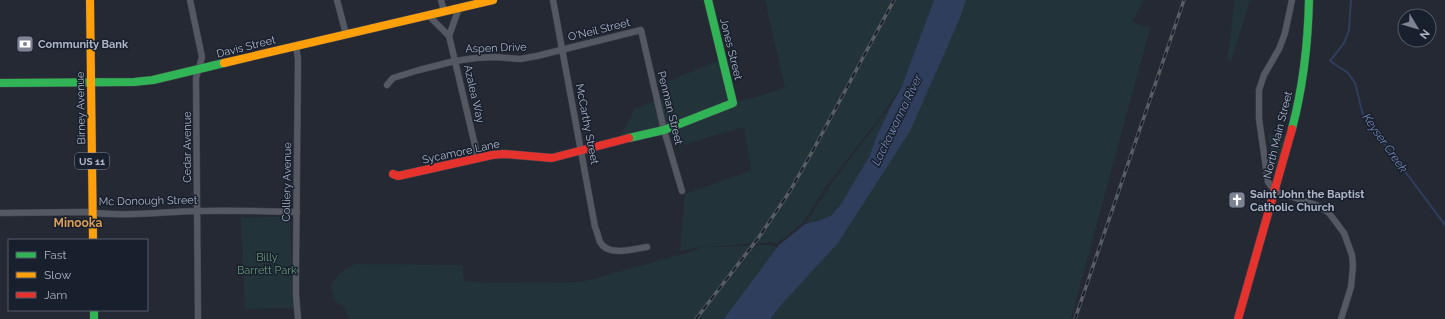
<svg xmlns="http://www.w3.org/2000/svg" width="1445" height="319" font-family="Raleway,sans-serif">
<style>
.green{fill:#223339}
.water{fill:#303e5d}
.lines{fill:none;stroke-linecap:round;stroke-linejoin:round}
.stream{stroke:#303e5d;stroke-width:2}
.street-casing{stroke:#41444c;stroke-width:7}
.fast-casing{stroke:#41444c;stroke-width:9}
.slow-casing{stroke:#41444c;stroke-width:9}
.jam-casing{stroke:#41444c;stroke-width:9}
.street{stroke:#545862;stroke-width:6}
.fast{stroke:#30b455;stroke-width:8}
.slow{stroke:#ff9f0a;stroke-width:8}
.jam{stroke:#e5322d;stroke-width:8}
.rail-casing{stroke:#585c64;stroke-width:3.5}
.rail{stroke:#181f2d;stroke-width:2;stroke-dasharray:6;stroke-linecap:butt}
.labels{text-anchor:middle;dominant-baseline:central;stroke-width:3;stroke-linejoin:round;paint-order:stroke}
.shield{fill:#181f2d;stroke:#808798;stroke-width:1}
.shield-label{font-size:10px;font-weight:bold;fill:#adb4c6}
.street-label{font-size:11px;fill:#adb4c6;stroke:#181f2d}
.poi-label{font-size:11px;font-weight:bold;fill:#adb4c6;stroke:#181f2d;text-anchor:start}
.park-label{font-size:11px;fill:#639875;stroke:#181f2d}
.water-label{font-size:12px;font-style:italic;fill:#7386b0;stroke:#181f2d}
.neighbourhood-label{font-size:12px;font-weight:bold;fill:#d99d55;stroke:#181f2d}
</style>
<rect width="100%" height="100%" fill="#252933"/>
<path class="green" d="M 765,0 L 934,0 L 918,47 L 902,86 L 881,116 L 826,186 L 803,223 L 776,244 L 773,242 L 701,247 L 680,251 L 685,194 L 751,171 L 744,127 L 675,147 L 668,125 L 619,138 L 632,115 L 634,109 L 662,99 L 659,85 L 718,61 L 731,108 L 738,102 L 785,88 Z
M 962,0 L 1144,0 L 1132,22 L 1150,28 L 1071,319 L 759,319 L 867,188 Z
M 1235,0 L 1250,0 L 1231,62 L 1227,59 Z
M 892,104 L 876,138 L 869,157 L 841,204 L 832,215 L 821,220 L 805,224 L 834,180 Z
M 1268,135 L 1286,135 L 1274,177 L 1273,175 Z
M 290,216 L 293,308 L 245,309 L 241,218 Z
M 772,245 L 778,249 L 725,319 L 349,319 L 344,307 L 335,301 L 331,285 L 341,272 L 355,264 L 463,265 L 463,276 L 465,281 L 487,283 L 582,282 L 690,252 L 703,247 Z"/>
<path class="water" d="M 934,0 L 966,0 L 960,18 L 910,131 L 838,243 L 782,304 L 770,319 L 724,319 L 778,246 L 805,224 L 821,220 L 832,215 L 841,204 L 869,157 L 876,138 L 892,104 L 902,86 Z"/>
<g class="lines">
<path class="stream" d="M 1351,0 L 1349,30 L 1344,43 L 1330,61 L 1348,73 L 1355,83 L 1363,115 L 1445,225"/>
<g class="street-casing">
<path id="street" d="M 190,0 L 202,57 L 196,78 L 198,319
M 337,0 L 346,34
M 441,0 L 444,11
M 553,0 L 595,227 C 597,231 598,237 600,242 C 608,257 633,249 647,247
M 1292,0 L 1285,33 L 1279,49 L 1264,75 L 1259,90 L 1259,119 L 1268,182 L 1275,191 L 1319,206 L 1329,213 L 1344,233 L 1352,255 L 1353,266 L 1351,287 L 1341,319
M 428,15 L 449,36 L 478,158
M 449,36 L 459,8
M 296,46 L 298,59 L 296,264 L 296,295 L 298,319
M 387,85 L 393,78 L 419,70 L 455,61 L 476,58 L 495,57 L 520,59 L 537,56 L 641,30 L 664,130 L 682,191
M 0,213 L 87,212 C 123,217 160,212 196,211 C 230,210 264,211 297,212"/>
</g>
<g class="fast-casing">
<path id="fast" d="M 0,83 L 134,82 L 153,80 L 224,63
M 1292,129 C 1303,87 1308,44 1309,0
M 629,138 L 664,130 L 733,103 L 708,0
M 94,310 L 94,319"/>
</g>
<g class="slow-casing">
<path id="slow" d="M 90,0 L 93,240
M 224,63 L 493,0"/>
</g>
<g class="jam-casing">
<path id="jam" d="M 393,174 L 398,176 L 492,155 L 504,154 L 552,158 L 629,138
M 1238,319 L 1292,129"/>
</g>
<use href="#street" class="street"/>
<use href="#fast" class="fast"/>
<use href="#slow" class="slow"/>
<use href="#jam" class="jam"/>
<g class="rail-casing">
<path id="rail" d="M 696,319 L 759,237 L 790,191 L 817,143 L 894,0
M 1075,319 L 1184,0"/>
</g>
<use href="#rail" class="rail"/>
</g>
<defs>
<g id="bank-square" transform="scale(0.9)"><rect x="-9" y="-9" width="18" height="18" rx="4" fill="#7d8393" stroke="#181f2d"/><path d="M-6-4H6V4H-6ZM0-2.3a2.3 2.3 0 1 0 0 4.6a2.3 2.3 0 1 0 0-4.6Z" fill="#fff"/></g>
<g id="church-square" transform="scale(0.9)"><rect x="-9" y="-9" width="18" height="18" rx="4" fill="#7d8393" stroke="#181f2d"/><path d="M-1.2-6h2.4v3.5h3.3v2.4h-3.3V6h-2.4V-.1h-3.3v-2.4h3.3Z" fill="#fff"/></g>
</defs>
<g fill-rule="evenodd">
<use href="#bank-square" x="25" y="44"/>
<use href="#church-square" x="1237" y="200"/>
</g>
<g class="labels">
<rect class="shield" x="75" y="153" width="34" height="16" rx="3"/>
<g class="shield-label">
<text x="92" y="161">US 11</text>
</g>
<g class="street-label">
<text transform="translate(599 30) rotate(-14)">O'Neil Street</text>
<text transform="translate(246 47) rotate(-14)">Davis Street</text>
<text transform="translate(496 48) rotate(-2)">Aspen Drive</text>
<text transform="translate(731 49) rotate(76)">Jones Street</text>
<text transform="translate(474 94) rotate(77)">Azalea Way</text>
<text transform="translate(81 108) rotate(-91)">Birney Avenue</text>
<text transform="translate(670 108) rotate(76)">Penman Street</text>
<text transform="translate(587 124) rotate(79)">McCarthy Street</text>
<text transform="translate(1278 135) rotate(-76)">North Main Street</text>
<text transform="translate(187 147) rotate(-90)">Cedar Avenue</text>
<text transform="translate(461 152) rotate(-12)">Sycamore Lane</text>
<text transform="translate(287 182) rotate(-89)">Colliery Avenue</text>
<text transform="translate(148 201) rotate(-1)">Mc Donough Street</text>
</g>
<g class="poi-label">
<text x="38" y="44">Community Bank</text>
<text x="1250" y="194">Saint John the Baptist<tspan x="1250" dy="13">Catholic Church</tspan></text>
</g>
<g class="park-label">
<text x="267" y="257">Billy<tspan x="267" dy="13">Barrett Park</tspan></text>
</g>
<g class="water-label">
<text transform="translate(897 120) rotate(-64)">Lackawanna River</text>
<text transform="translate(1385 143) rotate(55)">Keyser Creek</text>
</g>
<g class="neighbourhood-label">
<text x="78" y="223">Minooka</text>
</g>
</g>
<rect x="8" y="239" width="140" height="72" fill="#181f2d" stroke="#545b6a"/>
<rect x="16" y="252" width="20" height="6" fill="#30b455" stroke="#545b6a"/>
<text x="44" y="259" font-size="12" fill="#adb4c6">Fast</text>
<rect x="16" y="272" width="20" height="6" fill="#ff9f0a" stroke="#545b6a"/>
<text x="44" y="279" font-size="12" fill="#adb4c6">Slow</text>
<rect x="16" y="292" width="20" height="6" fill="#e5322d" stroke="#545b6a"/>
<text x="44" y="299" font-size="12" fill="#adb4c6">Jam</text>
<g transform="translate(1417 28) rotate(128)"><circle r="19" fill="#181f2d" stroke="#545b6a"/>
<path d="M0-3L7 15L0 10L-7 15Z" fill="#7d8393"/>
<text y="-6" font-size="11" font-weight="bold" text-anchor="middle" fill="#adb4c6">N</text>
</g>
</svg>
